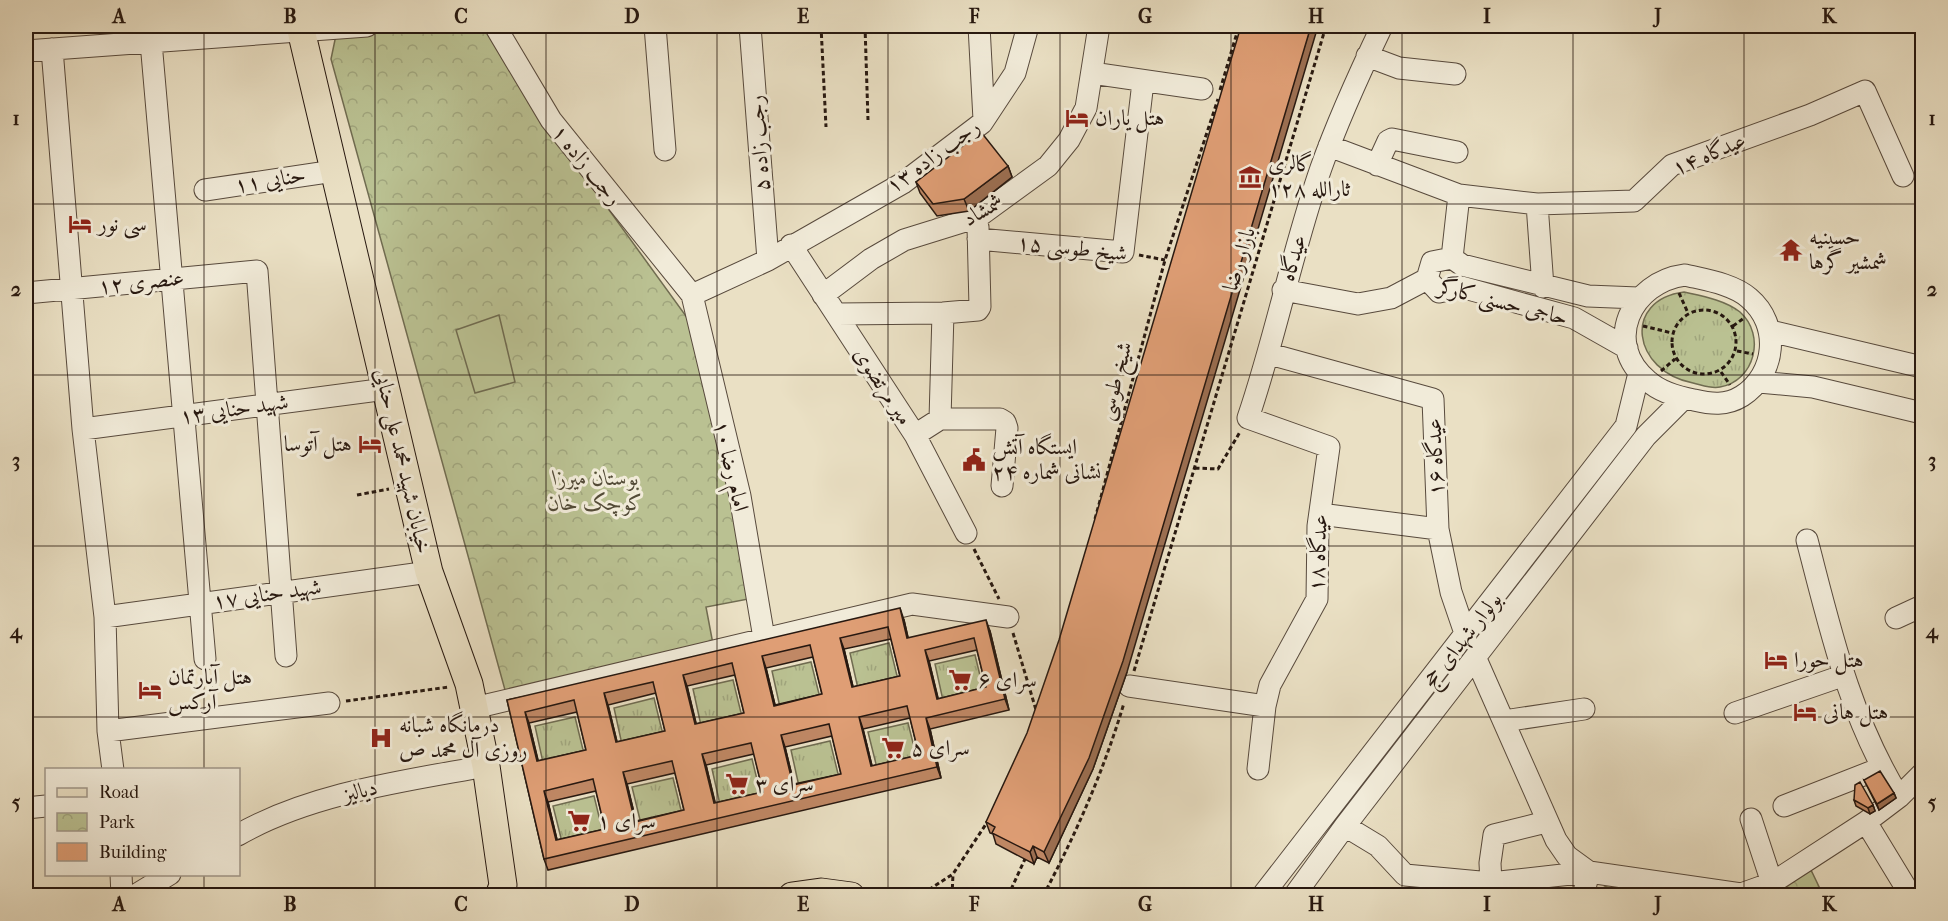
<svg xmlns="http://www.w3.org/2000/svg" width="1948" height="921" font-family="'IM FELL French Canon',Amiri,serif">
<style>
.grass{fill:url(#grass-tufts);stroke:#706c51;stroke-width:1.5}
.park{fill:url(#park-crowns);stroke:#706c51;stroke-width:1.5}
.garden{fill:#bac192;stroke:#706c51;stroke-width:1.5}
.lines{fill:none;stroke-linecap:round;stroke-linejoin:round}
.minor-casing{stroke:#584a3d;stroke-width:23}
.major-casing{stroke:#271810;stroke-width:29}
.path{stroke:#271810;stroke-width:3;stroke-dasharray:4.5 3;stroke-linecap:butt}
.minor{stroke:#f1ebd9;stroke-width:21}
.major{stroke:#eae0c4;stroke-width:27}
.wall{fill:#c08865;stroke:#271810;stroke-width:1.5;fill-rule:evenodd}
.shaded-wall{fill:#9c6f52;stroke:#271810;stroke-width:1.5}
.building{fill:#df9e75;stroke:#271810;stroke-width:1.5;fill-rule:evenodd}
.grid{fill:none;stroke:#271810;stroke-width:1.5;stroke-opacity:0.55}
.labels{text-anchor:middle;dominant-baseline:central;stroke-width:6;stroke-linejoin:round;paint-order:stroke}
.poi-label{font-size:22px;fill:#271810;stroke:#f1ebd9;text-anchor:start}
.street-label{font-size:22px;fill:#271810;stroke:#f1ebd9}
.park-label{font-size:22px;font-style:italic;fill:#534b37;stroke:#f1ebd9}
.neatline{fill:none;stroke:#271810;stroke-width:2}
.grid-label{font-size:20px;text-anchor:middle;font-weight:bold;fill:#271810}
</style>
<defs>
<pattern id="grass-tufts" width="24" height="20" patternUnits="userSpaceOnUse" patternTransform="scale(1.5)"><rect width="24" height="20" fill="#bac192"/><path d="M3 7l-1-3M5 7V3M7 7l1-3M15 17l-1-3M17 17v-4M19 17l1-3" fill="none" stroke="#a0a57d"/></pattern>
<pattern id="park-crowns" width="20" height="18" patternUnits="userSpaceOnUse" patternTransform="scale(1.5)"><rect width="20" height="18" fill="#bac192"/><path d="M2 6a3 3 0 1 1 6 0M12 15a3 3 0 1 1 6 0" fill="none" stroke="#a0a57d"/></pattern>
</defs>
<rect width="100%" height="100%" fill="#eae0c4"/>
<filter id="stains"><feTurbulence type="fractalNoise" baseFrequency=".00333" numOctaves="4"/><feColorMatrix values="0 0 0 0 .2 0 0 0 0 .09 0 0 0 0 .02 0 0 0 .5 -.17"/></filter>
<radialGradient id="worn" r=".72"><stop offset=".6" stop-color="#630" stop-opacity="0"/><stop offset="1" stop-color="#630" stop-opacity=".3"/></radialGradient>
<path class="grass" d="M 1684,292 C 1702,296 1725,300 1740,312 C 1766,335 1755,381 1720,387 C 1711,389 1702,385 1693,383 C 1632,371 1622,300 1684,292 Z
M 889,643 L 899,684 L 859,693 L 850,653 Z
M 975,655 L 985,696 L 944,705 L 935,664 Z
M 811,662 L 821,702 L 781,712 L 772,671 Z
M 733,680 L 743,721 L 702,730 L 693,689 Z
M 654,698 L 664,739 L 623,749 L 614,708 Z
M 575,717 L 585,758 L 544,767 L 535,726 Z
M 908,723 L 918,763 L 878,772 L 868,732 Z
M 830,741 L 840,782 L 800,791 L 791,750 Z
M 752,759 L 762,800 L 721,809 L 712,769 Z
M 673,778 L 683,818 L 642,828 L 632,787 Z
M 594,796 L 604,837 L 563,846 L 553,806 Z"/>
<path class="park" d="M 488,28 L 546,123 L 691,323 L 764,596 L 706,607 L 716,660 L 510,708 L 331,59 L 336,35 Z
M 1811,870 L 1823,895 L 1767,896 Z
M 1612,883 L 1694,896 L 1600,896 L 1601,889 Z"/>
<path class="garden" d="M 499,315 L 515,382 L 475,393 L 456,330 Z"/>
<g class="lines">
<g class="minor-casing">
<path id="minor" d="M 495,26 L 551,120 L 692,295 L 740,496 L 764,638
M 655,26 L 665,150
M 750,26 L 768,260
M 979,26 L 984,120
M 151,42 L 205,659
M 52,49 L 83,429 L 105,617 L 108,731 L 113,770
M 26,51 L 367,26
M 1367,56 L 1399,68 L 1455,74
M 1092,73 L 1202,89
M 1329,146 L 1459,195 L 1537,204 L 1634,201 L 1672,165 L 1810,115 L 1865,91 L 1903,176
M 1377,165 L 1388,141 L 1392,139 L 1457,152
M 205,190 L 334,171
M 1537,204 L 1543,287
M 978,239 L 1123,252 L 1143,82
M 791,245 L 915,435 L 966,533
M 1452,258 L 1459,195
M 1685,275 C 1706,280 1733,284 1749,298 C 1781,325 1776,374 1742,396 C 1726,406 1711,404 1694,400 C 1678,397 1660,392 1648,381 C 1602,343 1631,282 1685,275 Z
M 1283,290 L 1358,304 L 1391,298 L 1427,279
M 26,293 L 257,271 L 286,656
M 692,295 L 768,260 L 903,183 L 982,123 L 1015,73 L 1028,26
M 823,295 L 871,259 L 904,240 L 978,217 L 1048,166 L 1069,140 L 1086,108 L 1099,26
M 837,314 L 943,313 L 978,310 L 980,307 L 978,227
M 1770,331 L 1922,367
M 1627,348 L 1574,318 L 1461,287 L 1439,292 L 1427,279 L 1432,262 L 1452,258 L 1462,265 L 1588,296 L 1638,298
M 1270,354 L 1433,399 L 1438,529 L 1451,592 L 1466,636
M 1759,382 L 1813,387 L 1922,413
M 940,419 L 943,313
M 83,429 L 386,389
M 915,435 L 940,419 L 1000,419 L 1005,422 L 1007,428 L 1002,486
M 1320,514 L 1438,529
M 1807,540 C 1831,632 1849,715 1899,797
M 105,617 L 429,572
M 1896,618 L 1922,606
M 1476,659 L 1556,840 L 1567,856 L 1589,872
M 1129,686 L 1265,706
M 474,708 L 912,604 L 1008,617
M 1735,713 L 1842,676
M 1504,721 L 1584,709
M 108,731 L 329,703
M 1258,769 L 1265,706 L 1270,685 L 1317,599 L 1318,526 L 1329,447 L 1248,418 C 1276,336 1292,251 1321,168 C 1338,120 1360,72 1382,26
M 1784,806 L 1881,768
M 26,808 L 46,806
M 1751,819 L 1772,883
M 1866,822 L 1911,896
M 1345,826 L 1378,846 L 1405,875 L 1491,883 L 1490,863 L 1494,835 L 1546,822
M 238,835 C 311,793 405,781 486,766
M 121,874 L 122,896
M 1491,883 L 1589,872 L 1741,894 L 1772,883 L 1866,822 L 1899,797 L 1922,774
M 134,896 L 170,874
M 1262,896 L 1626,426 L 1639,373
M 1294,896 L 1345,826 L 1646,436 L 1684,398
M 1583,896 L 1589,872"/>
</g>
<g class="major-casing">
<path id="major" d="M 300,26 L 429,572 L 469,684 L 486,766 L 503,885 L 499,896
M 792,896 L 821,892 L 851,896"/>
</g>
<path class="path" d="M 821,26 L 826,127
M 865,26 L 868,120
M 1220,90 L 1239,26
M 1139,255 L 1165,260
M 1679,293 L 1688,313
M1672 342a32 32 0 1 1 64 0a32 32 0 1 1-64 0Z
M 1643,326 L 1672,333
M 1733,326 L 1744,318
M 1737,351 L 1753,354
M 1661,371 L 1675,359
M 1721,372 L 1730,385
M 1195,468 L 1218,469 L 1240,432
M 357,495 L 389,489
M 1095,519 L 1165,260 L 1218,99
M 974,549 L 999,599
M 1013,633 L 1036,710
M 1134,671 L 1326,26
M 346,701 L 449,687
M 869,894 L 930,889 L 953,874 L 988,821
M 952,896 L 953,874
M 1008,896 L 1025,859
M 1043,896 C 1076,834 1104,770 1124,703"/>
<use href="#minor" class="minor"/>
<use href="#major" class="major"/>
</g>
<path class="wall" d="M 1008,166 L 1012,177 L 969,211 L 937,216 L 920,193 L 916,182 Z
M 904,620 L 908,638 L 990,631 L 1009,710 L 930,729 L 941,778 L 548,870 L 544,859 L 507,700 ZM 891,639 L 900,676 L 853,687 L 844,649 ZM 977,650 L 986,687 L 938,699 L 929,661 ZM 813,657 L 822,694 L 775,705 L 766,668 ZM 735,675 L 744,713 L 696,724 L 687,686 ZM 656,693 L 665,731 L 617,742 L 608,705 ZM 577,712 L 586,750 L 538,761 L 529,723 ZM 910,718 L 919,755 L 872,766 L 863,729 ZM 832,736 L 841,774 L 794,784 L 785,747 ZM 754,754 L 763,792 L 715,803 L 706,765 ZM 675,773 L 684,810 L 636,821 L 627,784 ZM 596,791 L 605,829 L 557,840 L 548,802 Z
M 1127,672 L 1093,769 L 1049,863 L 1037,857 L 1034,864 L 996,844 L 993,834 L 990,833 L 986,822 Z
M 1864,780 L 1894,793 L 1896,798 L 1879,810 Z
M 1854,800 L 1873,805 L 1875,811 L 1870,814 L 1856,806 Z"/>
<path class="shaded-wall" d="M 1311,26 L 1318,26 L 1127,672 L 1093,769 L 1049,863 L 1044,852 Z
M 1008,166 L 1012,177 L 969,211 L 964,199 Z
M 900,608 L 904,620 L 911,650 L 907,638 Z
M 986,620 L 990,631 L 1009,710 L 1005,699 Z
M 840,638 L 844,649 L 856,699 L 852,687 Z
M 925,650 L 929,661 L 941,710 L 937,699 Z
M 762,656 L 766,668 L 778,717 L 774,706 Z
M 683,675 L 687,686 L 699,735 L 695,724 Z
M 604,693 L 608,705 L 620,754 L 616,742 Z
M 525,712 L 529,723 L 541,772 L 537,761 Z
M 859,717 L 863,729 L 875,778 L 871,766 Z
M 926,718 L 930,729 L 941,778 L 937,767 Z
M 781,735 L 785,747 L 797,796 L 793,785 Z
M 702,754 L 706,765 L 718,814 L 714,803 Z
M 623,772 L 627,784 L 639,833 L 635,822 Z
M 544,791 L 548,802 L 560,852 L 556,840 Z
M 1894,793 L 1896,798 L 1879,810 L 1877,804 Z
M 1873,805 L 1875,811 L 1870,814 L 1868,808 Z
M 1033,846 L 1037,857 L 1034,864 L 1030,852 Z"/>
<path class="building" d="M 1241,26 L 1311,26 L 1123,661 L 1089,758 L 1044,852 L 1033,846 L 1030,852 L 992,833 L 995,827 L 986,822 L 1027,733 L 1059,640 Z
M 981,132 L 1008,166 L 964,199 L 933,204 L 916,182 Z
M 900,608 L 907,638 L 986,620 L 1005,699 L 926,718 L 937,767 L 544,859 L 507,700 ZM 888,627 L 900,676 L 852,687 L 840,638 ZM 974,638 L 986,687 L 937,699 L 925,650 ZM 810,645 L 822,694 L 774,706 L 762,656 ZM 732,663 L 744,713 L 695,724 L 683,675 ZM 653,682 L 665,731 L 616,742 L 604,693 ZM 574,700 L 586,750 L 537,761 L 525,712 ZM 907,706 L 919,755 L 871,766 L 859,717 ZM 829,724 L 841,774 L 793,785 L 781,735 ZM 751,743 L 763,792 L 714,803 L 702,754 ZM 672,761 L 684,810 L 635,822 L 623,772 ZM 593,779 L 605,829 L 556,840 L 544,791 Z
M 1880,771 L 1894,793 L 1877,804 L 1864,780 Z
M 1860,782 L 1873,805 L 1868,808 L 1854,800 L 1855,785 Z"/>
<path class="grid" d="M 204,26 L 204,770M 375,26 L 375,896M 546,26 L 546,896M 717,26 L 717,896M 888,26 L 888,896M 1060,26 L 1060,896M 1231,26 L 1231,896M 1402,26 L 1402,896M 1573,26 L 1573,896M 1744,26 L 1744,896M 26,204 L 1922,204M 26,375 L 1922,375M 26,546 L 1922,546M 26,717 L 1922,717M 204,874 L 204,896"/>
<defs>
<g id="hotel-bare" transform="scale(1.8)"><path d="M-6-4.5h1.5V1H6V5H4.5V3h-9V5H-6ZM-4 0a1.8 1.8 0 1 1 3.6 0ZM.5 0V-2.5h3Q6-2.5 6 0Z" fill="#8f2418" stroke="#f1ebd9" stroke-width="2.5" paint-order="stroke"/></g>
<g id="museum-bare" transform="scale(1.8)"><path d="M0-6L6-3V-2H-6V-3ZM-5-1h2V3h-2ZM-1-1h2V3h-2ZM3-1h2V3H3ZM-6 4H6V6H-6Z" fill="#8f2418" stroke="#f1ebd9" stroke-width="2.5" paint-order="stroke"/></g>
<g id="temple-bare" transform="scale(1.8)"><path d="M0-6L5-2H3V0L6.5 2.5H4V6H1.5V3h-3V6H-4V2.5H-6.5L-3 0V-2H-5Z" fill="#8f2418" stroke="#f1ebd9" stroke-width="2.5" paint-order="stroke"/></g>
<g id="civic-bare" transform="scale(1.8)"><path d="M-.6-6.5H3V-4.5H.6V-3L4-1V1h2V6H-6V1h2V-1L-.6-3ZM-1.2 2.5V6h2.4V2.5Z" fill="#8f2418" stroke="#f1ebd9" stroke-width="2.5" paint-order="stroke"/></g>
<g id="supermarket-bare" transform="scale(1.8)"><path d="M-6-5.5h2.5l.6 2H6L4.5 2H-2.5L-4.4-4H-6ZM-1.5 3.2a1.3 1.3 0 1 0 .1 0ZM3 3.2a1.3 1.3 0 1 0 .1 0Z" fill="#8f2418" stroke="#f1ebd9" stroke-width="2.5" paint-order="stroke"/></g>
<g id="hospital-bare" transform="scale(1.8)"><path d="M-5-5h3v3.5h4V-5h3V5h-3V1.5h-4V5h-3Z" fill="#8f2418" stroke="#f1ebd9" stroke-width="2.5" paint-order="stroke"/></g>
</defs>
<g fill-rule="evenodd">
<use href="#hotel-bare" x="1077" y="118"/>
<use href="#museum-bare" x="1250" y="177"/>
<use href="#hotel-bare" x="80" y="224"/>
<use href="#temple-bare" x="1791" y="250"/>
<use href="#hotel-bare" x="370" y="444"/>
<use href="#civic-bare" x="974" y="460"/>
<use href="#hotel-bare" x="1776" y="660"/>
<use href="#supermarket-bare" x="960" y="680"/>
<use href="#hotel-bare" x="150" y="690"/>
<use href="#hotel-bare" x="1805" y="712"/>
<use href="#hospital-bare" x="381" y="738"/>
<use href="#supermarket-bare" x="893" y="748"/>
<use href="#supermarket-bare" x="737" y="784"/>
<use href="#supermarket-bare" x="579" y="821"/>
</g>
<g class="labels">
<g class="poi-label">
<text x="1095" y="118">هتل یاران</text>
<text x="1268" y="164">گالری<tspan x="1268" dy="25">ثارالله ۱۲۸</tspan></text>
<text x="98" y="224">سی نور</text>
<text x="1809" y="237">حسینیه<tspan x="1809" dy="25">شمشیر گرها</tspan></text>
<text x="352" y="444" text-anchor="end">هتل آتوسا</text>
<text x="992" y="447">ایستگاه آتش<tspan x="992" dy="25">نشانی شماره ۲۴</tspan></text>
<text x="1794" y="660">هتل حورا</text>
<text x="168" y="677">هتل آپارتمان<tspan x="168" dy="25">آرکس</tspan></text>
<text x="978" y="680">سرای ۶</text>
<text x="1823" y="712">هتل هانی</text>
<text x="399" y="725">درمانگاه شبانه<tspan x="399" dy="25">روزی آل محمد ص</tspan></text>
<text x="911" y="748">سرای ۵</text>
<text x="755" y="784">سرای ۳</text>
<text x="597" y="821">سرای ۱</text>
</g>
<g class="street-label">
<text transform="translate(759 143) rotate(-94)">رجب زاده ۵</text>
<text transform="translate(1709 154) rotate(-23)">عیدگاه ۱۴</text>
<text transform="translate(933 156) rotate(-36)">رجب زاده ۱۳</text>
<text transform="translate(587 165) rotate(51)">رجب زاده ۱</text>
<text transform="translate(270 180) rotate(-9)">حنایی ۱۱</text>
<text transform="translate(983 210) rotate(-30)">شمشاد</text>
<text transform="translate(1072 248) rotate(6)">۱۵ شیخ طوسی</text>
<text transform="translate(1293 258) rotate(-73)">عیدگاه</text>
<text transform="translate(1239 259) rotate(-73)">بازار رضا</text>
<text transform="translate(141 282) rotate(-6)">عنصری ۱۲</text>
<text transform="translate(1503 302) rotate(14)">حاجی حسنی کارگر</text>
<text transform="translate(1115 381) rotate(-75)">شیخ طوسی</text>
<text transform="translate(883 386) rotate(57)">میر مرتضوی</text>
<text transform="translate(234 409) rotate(-8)">شهید حنایی ۱۳</text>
<text transform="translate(1435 457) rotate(-92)">عیدگاه ۱۶</text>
<text transform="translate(403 461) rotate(77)">خیابان شهید محمد علی حنایی</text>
<text transform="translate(731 466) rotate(77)">امام رضا ۱۰</text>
<text transform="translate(1318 553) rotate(-87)">عیدگاه ۱۸</text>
<text transform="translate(267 594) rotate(-8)">شهید حنایی ۱۷</text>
<text transform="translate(1462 640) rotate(-52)">بولوار شهدای حج</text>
<text transform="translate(360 791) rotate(-14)">دیالیز</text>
</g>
<g class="park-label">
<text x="596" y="478">بوستان میرزا<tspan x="596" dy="25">کوچک خان</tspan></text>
</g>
</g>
<rect width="1948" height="921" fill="none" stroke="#eae0c4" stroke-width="66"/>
<rect x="45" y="768" width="195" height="108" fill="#f1ebd9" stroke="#a09789" stroke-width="1.5"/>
<rect x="57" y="788" width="30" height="9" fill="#eae0c4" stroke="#a09789" stroke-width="1.5"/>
<text x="99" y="798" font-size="18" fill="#271810">Road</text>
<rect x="57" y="813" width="30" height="18" fill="url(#park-crowns)" stroke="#a09789" stroke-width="1.5"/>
<text x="99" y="828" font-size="18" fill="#271810">Park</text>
<rect x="57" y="843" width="30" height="18" fill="#df9e75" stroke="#a09789" stroke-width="1.5"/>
<text x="99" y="858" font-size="18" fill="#271810">Building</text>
<rect x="33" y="33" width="1882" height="855" class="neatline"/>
<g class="grid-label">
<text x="119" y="23">A</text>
<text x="290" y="23">B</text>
<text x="461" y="23">C</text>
<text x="632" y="23">D</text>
<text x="803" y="23">E</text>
<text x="974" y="23">F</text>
<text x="1145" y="23">G</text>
<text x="1316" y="23">H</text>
<text x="1487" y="23">I</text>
<text x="1658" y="23">J</text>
<text x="1829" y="23">K</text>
<text x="16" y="125">1</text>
<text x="1932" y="125">1</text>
<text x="16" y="296">2</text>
<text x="1932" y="296">2</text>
<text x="16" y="467">3</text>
<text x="1932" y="467">3</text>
<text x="16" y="638">4</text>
<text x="1932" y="638">4</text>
<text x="16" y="809">5</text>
<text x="1932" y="809">5</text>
<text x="119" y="911">A</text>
<text x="290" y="911">B</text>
<text x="461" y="911">C</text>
<text x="632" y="911">D</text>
<text x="803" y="911">E</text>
<text x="974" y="911">F</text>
<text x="1145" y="911">G</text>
<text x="1316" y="911">H</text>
<text x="1487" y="911">I</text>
<text x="1658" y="911">J</text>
<text x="1829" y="911">K</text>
</g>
<rect width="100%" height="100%" filter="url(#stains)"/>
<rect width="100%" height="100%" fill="url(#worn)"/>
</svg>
